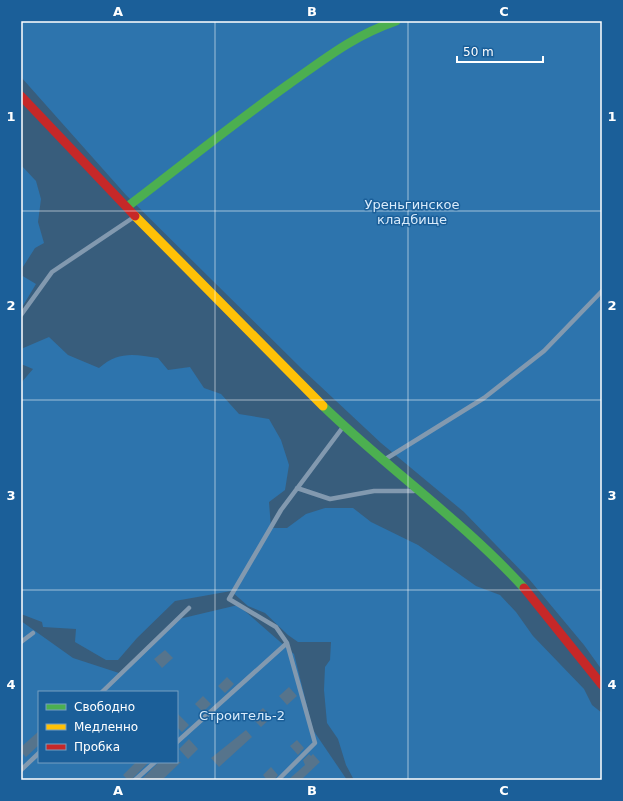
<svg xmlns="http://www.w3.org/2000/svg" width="623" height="801" font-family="'DejaVu Sans',sans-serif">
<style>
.green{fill:#2d74ad;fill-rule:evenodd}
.building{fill:#56748c}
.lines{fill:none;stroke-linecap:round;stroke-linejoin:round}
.lane{stroke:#8299af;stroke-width:4.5}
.fast{stroke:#4caf50;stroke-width:9}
.slow{stroke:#ffc107;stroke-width:9}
.jam{stroke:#c62828;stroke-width:9}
.grid{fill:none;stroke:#fff;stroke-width:1;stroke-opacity:0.55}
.labels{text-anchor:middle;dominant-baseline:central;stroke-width:3;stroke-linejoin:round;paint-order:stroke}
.park-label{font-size:13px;fill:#d8ebfb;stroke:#1b5f99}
.neatline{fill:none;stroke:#fff;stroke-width:1.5}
.grid-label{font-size:13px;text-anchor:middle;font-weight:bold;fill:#fff}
</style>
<rect width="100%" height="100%" fill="#385d7c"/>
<path class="green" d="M 21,21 L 602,21 L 602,670 L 584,645 L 529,579 L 464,512 L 381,443 L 303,370 L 126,195 L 21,77 Z
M 21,165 L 36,181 L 41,199 L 38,222 L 44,243 L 35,248 L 21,270 Z
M 21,275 L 36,284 L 21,309 Z
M 49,337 L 68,355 L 99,368 C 118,351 134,354 158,358 L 168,370 L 190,367 L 204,388 L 221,394 L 239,414 L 269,419 L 281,440 L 289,465 L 285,490 L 269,502 L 271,528 L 287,528 L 306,514 L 325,508 L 353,508 L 371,522 L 418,545 L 476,586 L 500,595 L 516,612 L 533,636 L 584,689 L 592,705 L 602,713 L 602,780 L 354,780 L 346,765 L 338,739 L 327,723 L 324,690 L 325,667 L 330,660 L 331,642 L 298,642 L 288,635 L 265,613 L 248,606 L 231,591 L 175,601 L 137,638 L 118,660 L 106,660 L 75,642 L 76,629 L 43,627 L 42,622 L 21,614 L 21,383 L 33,369 L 21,364 L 21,349 Z
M 238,605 L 294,654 L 313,730 L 347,780 L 21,780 L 21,621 L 73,658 L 119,673 L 179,619 ZM 39,692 L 177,692 L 177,762 L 39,762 Z"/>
<path class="building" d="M 165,650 L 173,658 L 162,668 L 154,659 Z
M 227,677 L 234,684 L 225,693 L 218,686 Z
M 289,687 L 297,696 L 287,705 L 279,696 Z
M 203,696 L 211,704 L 203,712 L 195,704 Z
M 263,708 L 272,717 L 261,727 L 252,718 Z
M 177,713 L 189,725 L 182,732 L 177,727 Z
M 246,730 L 252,737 L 219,767 L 211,758 Z
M 39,731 L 39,745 L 26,757 L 21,752 L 21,747 Z
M 189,739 L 198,749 L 188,759 L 179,749 Z
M 297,740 L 304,748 L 298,755 L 290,746 Z
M 309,754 L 311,756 L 313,754 L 320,762 L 301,780 L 288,780 L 305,765 L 303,760 Z
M 136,762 L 149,762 L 131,780 L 128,780 L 123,775 Z
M 159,762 L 181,762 L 162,780 L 141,780 Z
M 271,767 L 278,775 L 274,780 L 267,780 L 263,775 Z"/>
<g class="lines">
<path class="lane" d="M 21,315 L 52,272 L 134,217
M 384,460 L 484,398 L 544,351 L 602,291
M 297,488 L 330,499 L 374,491 L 414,491
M 21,642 L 33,633
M 102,692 L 189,608
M 177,742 L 287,643 L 276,627 L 229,599 L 281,510 L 343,427
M 21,770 L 39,753
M 135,780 L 155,762
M 278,780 L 315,743 L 287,643"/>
<path class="fast" d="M 127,207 C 181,166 234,123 289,84 C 326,58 353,36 396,21
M 323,406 C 388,469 463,521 524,588"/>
<path class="slow" d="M 135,216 L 323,406"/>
<path class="jam" d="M 21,96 L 135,216
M 524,588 L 602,685"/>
</g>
<path class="grid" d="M 215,21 L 215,780M 408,21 L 408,780M 21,211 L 602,211M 21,400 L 602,400M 21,590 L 602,590"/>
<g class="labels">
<g class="park-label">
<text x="412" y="204">Уреньгинское<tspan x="412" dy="15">кладбище</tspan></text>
<text x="242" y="715">Строитель-2</text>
</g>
</g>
<rect width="623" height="801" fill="none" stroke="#1b5f99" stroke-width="44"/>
<rect x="38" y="691" width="140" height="72" fill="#1b5f99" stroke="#769fc2"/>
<rect x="46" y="704" width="20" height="6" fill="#4caf50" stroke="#769fc2"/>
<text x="74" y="711" font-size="12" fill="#ffffff">Свободно</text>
<rect x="46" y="724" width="20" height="6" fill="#ffc107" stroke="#769fc2"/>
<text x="74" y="731" font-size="12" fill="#ffffff">Медленно</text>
<rect x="46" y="744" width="20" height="6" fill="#c62828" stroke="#769fc2"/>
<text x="74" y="751" font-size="12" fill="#ffffff">Пробка</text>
<path d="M457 56v6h86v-6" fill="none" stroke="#ffffff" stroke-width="2"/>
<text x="463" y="56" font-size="12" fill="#ffffff" stroke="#1b5f99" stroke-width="3" paint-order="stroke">50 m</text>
<rect x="22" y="22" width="579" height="757" class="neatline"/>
<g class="grid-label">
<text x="118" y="16">A</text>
<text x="312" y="16">B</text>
<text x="504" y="16">C</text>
<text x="11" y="121">1</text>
<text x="612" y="121">1</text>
<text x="11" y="310">2</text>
<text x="612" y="310">2</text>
<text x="11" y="500">3</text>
<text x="612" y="500">3</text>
<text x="11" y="689">4</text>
<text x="612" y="689">4</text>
<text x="118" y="795">A</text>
<text x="312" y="795">B</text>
<text x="504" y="795">C</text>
</g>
</svg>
